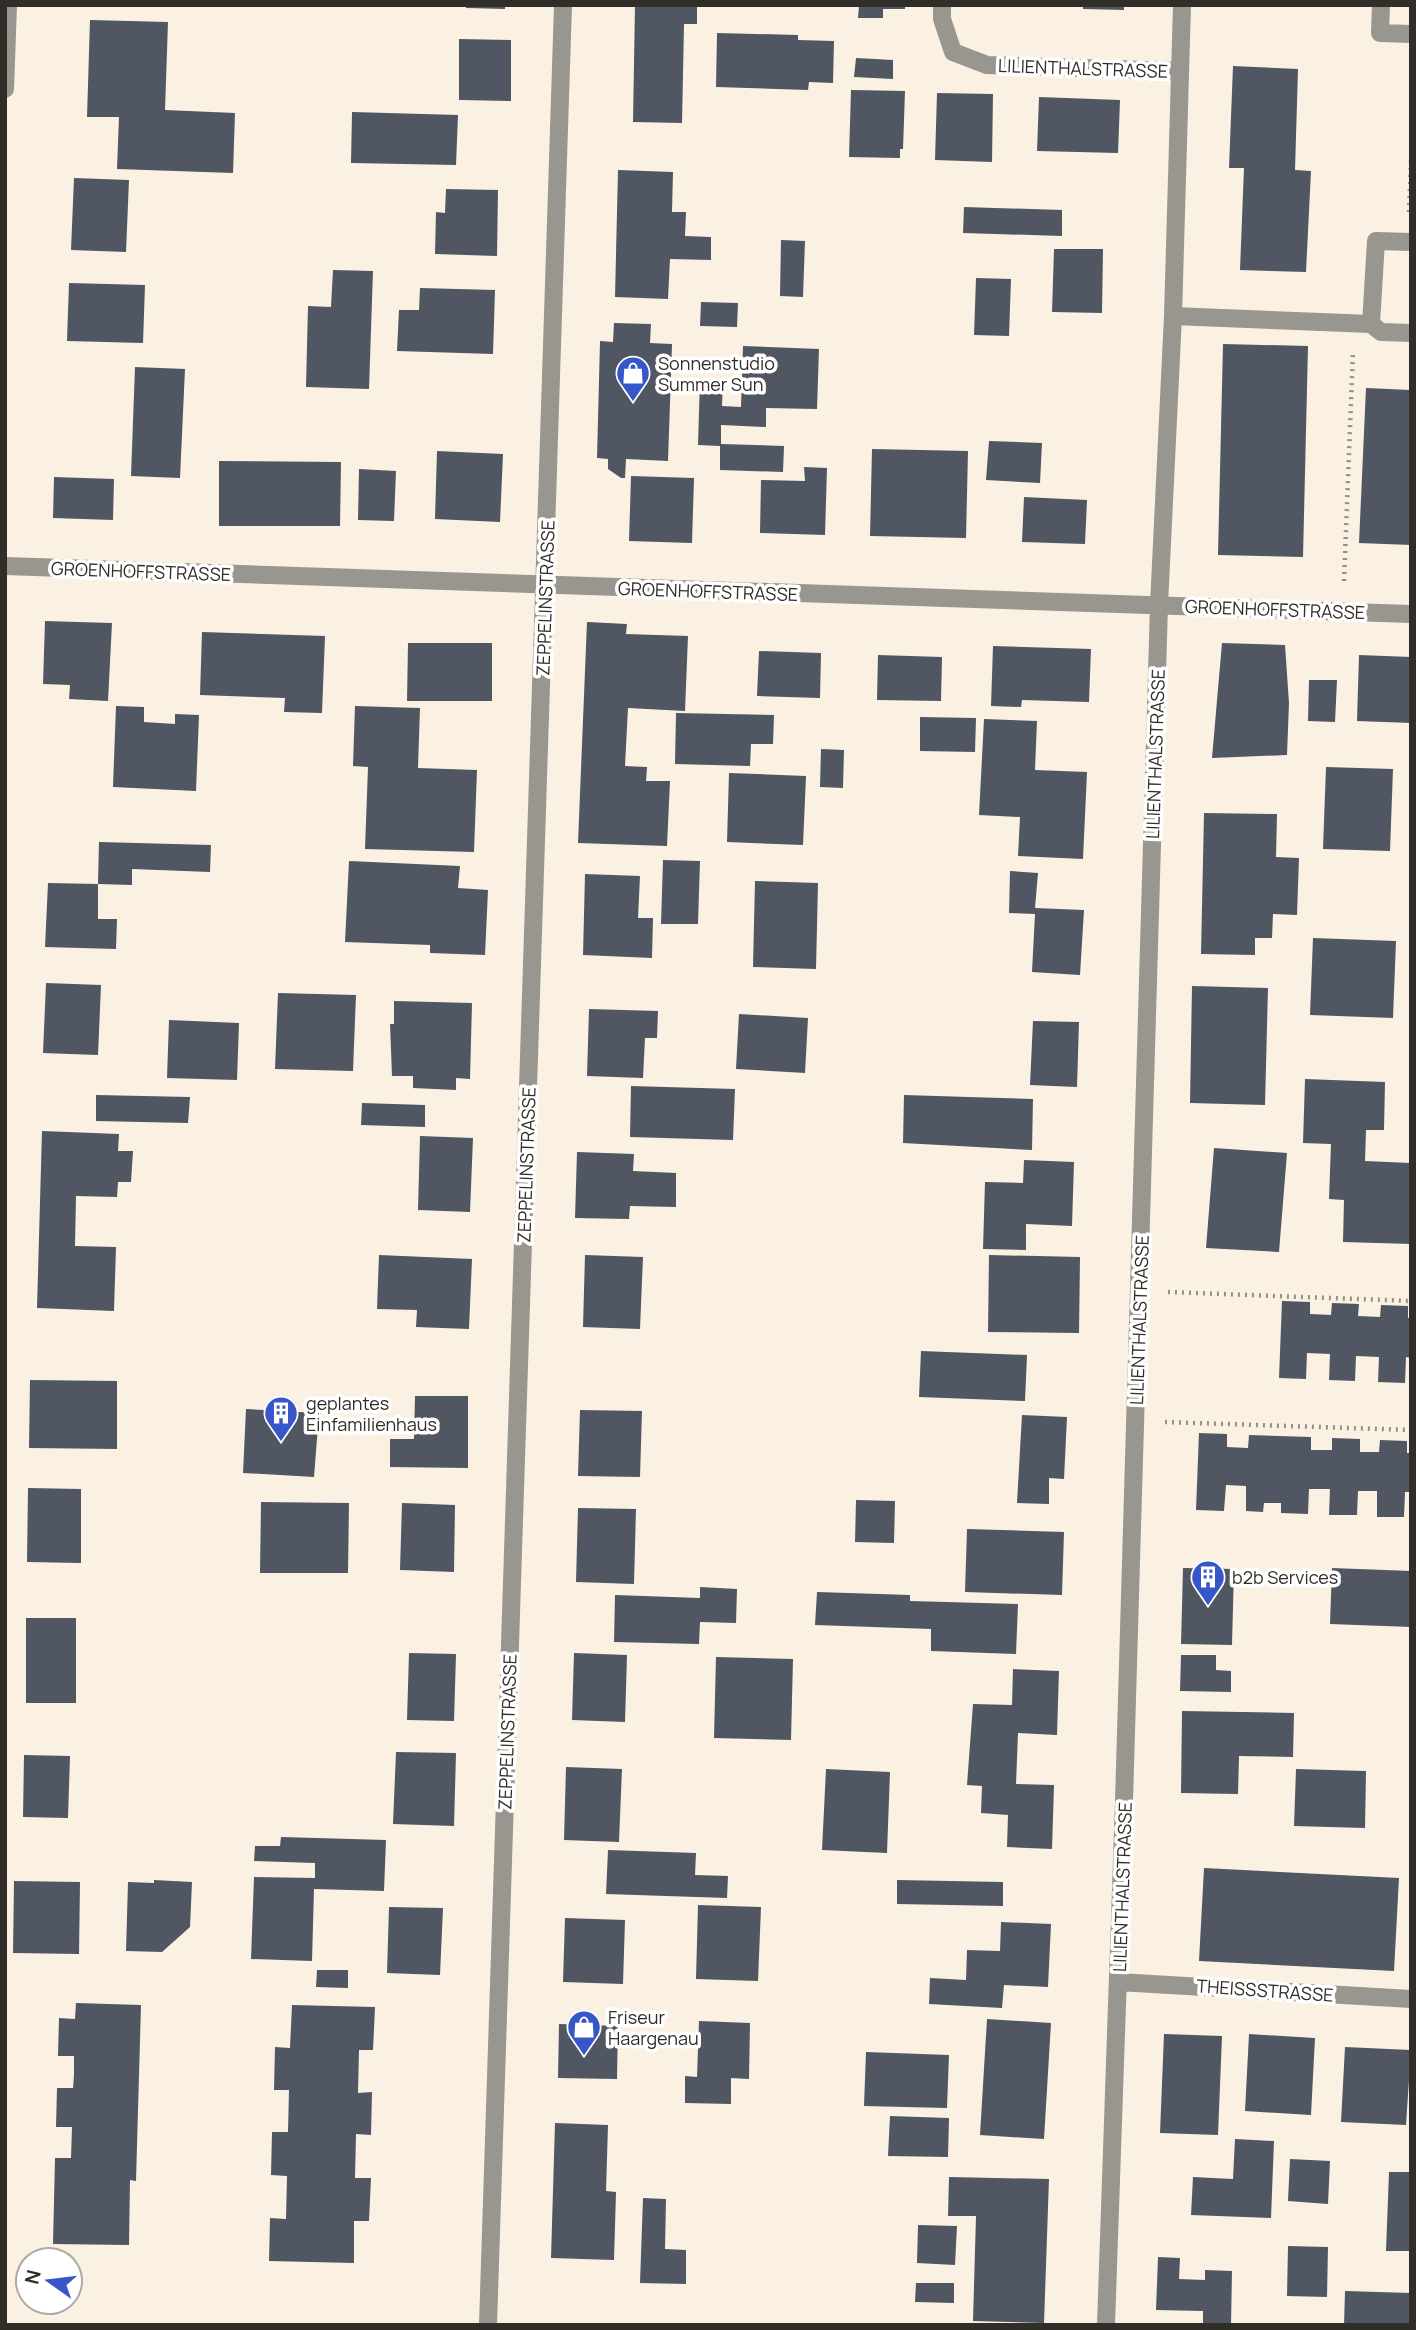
<svg xmlns="http://www.w3.org/2000/svg" width="1416" height="2330" font-family="Manrope,sans-serif">
<style>
.building{fill:#515663}
.lines{fill:none;stroke-linecap:round;stroke-linejoin:round}
.path{stroke:#968f85;stroke-width:4.5;stroke-dasharray:2 5;stroke-linecap:butt}
.minor{stroke:#99958f;stroke-width:18}
.labels{text-anchor:middle;dominant-baseline:central;stroke-width:7;stroke-linejoin:round;paint-order:stroke}
.street-label{font-size:18px;fill:#312d28;stroke:#fff}
.poi-label{font-size:18px;fill:#312d28;stroke:#fff;text-anchor:start}
</style>
<rect width="100%" height="100%" fill="#faf1e2"/>
<path class="building" d="M 466,5 L 505,5 L 505,9 L 466,8 Z
M 635,5 L 697,5 L 697,24 L 684,24 L 682,123 L 633,122 Z
M 859,5 L 905,5 L 905,9 L 883,9 L 883,18 L 858,18 Z
M 1083,5 L 1124,5 L 1124,10 L 1083,9 Z
M 90,20 L 168,22 L 165,110 L 235,113 L 233,173 L 117,169 L 119,117 L 87,117 Z
M 717,33 L 798,35 L 798,40 L 834,41 L 833,83 L 809,82 L 808,90 L 716,87 Z
M 459,39 L 511,40 L 511,101 L 459,100 Z
M 856,58 L 893,60 L 893,79 L 854,77 Z
M 1233,66 L 1298,69 L 1295,170 L 1311,171 L 1306,272 L 1240,270 L 1244,168 L 1229,168 Z
M 851,90 L 905,91 L 903,149 L 900,149 L 900,158 L 849,157 Z
M 937,93 L 993,94 L 992,162 L 935,160 Z
M 1039,97 L 1120,100 L 1118,153 L 1037,151 Z
M 352,112 L 458,115 L 456,165 L 351,163 Z
M 618,170 L 673,172 L 672,212 L 686,212 L 685,236 L 711,237 L 711,260 L 670,259 L 668,299 L 615,297 Z
M 74,178 L 129,180 L 126,252 L 71,250 Z
M 446,189 L 498,190 L 497,256 L 435,254 L 436,212 L 445,213 Z
M 964,207 L 1062,210 L 1062,236 L 963,233 Z
M 781,240 L 805,241 L 803,297 L 780,296 Z
M 1054,249 L 1103,249 L 1102,313 L 1052,312 Z
M 333,270 L 373,271 L 369,389 L 306,387 L 308,306 L 331,307 Z
M 976,278 L 1011,279 L 1009,336 L 974,335 Z
M 69,283 L 145,285 L 143,343 L 67,341 Z
M 420,288 L 495,290 L 493,354 L 397,351 L 399,310 L 419,310 Z
M 701,302 L 738,303 L 737,327 L 700,326 Z
M 614,323 L 651,324 L 650,343 L 672,344 L 668,461 L 626,459 L 625,478 L 621,478 L 608,469 L 608,459 L 597,458 L 600,341 L 613,342 Z
M 1223,344 L 1308,346 L 1303,557 L 1218,555 Z
M 743,346 L 819,349 L 817,409 L 766,408 L 766,427 L 721,425 L 721,444 L 784,446 L 783,472 L 720,470 L 720,446 L 698,445 L 700,379 L 723,379 L 722,406 L 741,407 Z
M 135,367 L 185,369 L 180,478 L 131,476 Z
M 1366,388 L 1411,390 L 1411,545 L 1359,543 Z
M 989,441 L 1042,443 L 1040,483 L 986,480 Z
M 872,449 L 968,451 L 966,538 L 870,536 Z
M 437,451 L 503,454 L 500,522 L 435,519 Z
M 219,461 L 341,462 L 340,526 L 219,526 Z
M 804,467 L 827,468 L 825,535 L 760,533 L 761,480 L 805,481 Z
M 359,469 L 396,471 L 394,521 L 358,520 Z
M 631,476 L 694,478 L 692,543 L 629,541 Z
M 54,477 L 114,479 L 113,520 L 53,518 Z
M 1024,497 L 1087,500 L 1085,544 L 1022,542 Z
M 45,621 L 112,623 L 108,701 L 69,699 L 70,685 L 43,684 Z
M 587,622 L 627,624 L 626,634 L 688,636 L 685,711 L 628,708 L 625,766 L 647,767 L 646,781 L 670,781 L 667,846 L 578,843 Z
M 202,632 L 325,636 L 322,713 L 284,712 L 285,698 L 200,695 Z
M 408,643 L 492,643 L 492,701 L 407,701 Z
M 1222,643 L 1285,645 L 1289,703 L 1287,755 L 1212,758 Z
M 993,646 L 1091,649 L 1089,702 L 1022,700 L 1021,707 L 991,706 Z
M 759,651 L 821,653 L 820,698 L 757,696 Z
M 878,655 L 942,657 L 941,701 L 877,700 Z
M 1359,655 L 1411,657 L 1411,723 L 1357,721 Z
M 1309,680 L 1337,680 L 1335,722 L 1308,721 Z
M 116,706 L 144,707 L 144,722 L 175,724 L 175,714 L 199,715 L 196,791 L 113,787 Z
M 355,706 L 420,708 L 418,768 L 477,770 L 474,852 L 365,849 L 368,767 L 353,766 Z
M 676,713 L 774,715 L 773,744 L 751,744 L 750,766 L 675,764 Z
M 920,717 L 976,718 L 975,752 L 920,751 Z
M 984,719 L 1037,721 L 1035,770 L 1087,772 L 1083,859 L 1018,856 L 1020,817 L 979,815 Z
M 821,749 L 844,750 L 843,788 L 820,787 Z
M 1326,767 L 1393,769 L 1390,851 L 1323,849 Z
M 729,773 L 806,776 L 803,845 L 727,842 Z
M 1204,813 L 1277,814 L 1276,857 L 1299,858 L 1297,915 L 1273,914 L 1272,938 L 1255,938 L 1255,955 L 1201,954 Z
M 99,842 L 211,845 L 210,872 L 132,869 L 132,885 L 98,884 Z
M 663,860 L 700,861 L 698,924 L 661,924 Z
M 349,861 L 460,866 L 458,888 L 488,890 L 485,955 L 430,953 L 430,945 L 345,942 Z
M 1010,871 L 1038,873 L 1035,908 L 1084,910 L 1080,975 L 1032,972 L 1035,914 L 1009,913 Z
M 585,874 L 640,876 L 638,918 L 653,918 L 652,958 L 583,955 Z
M 755,881 L 818,883 L 816,969 L 753,967 Z
M 48,883 L 98,884 L 98,919 L 117,919 L 116,949 L 45,947 Z
M 1313,938 L 1396,941 L 1393,1018 L 1310,1015 Z
M 46,983 L 101,985 L 98,1055 L 43,1053 Z
M 1192,986 L 1268,988 L 1265,1105 L 1190,1103 Z
M 278,993 L 356,995 L 353,1071 L 275,1069 Z
M 394,1001 L 472,1003 L 470,1079 L 456,1078 L 456,1090 L 413,1088 L 413,1076 L 392,1076 L 390,1024 L 394,1024 Z
M 589,1009 L 658,1011 L 657,1038 L 645,1038 L 643,1078 L 587,1076 Z
M 739,1014 L 808,1018 L 805,1073 L 736,1069 Z
M 169,1020 L 239,1023 L 237,1080 L 167,1078 Z
M 1033,1021 L 1079,1022 L 1077,1087 L 1030,1085 Z
M 1305,1079 L 1385,1082 L 1384,1130 L 1366,1130 L 1365,1161 L 1411,1163 L 1411,1244 L 1343,1242 L 1344,1200 L 1329,1199 L 1331,1144 L 1303,1143 Z
M 631,1086 L 735,1089 L 733,1140 L 630,1137 Z
M 96,1095 L 190,1097 L 188,1123 L 96,1121 Z
M 904,1095 L 1033,1099 L 1032,1150 L 903,1143 Z
M 362,1103 L 425,1105 L 425,1127 L 361,1125 Z
M 42,1131 L 119,1134 L 118,1151 L 133,1151 L 131,1182 L 118,1182 L 117,1197 L 76,1196 L 75,1246 L 116,1247 L 114,1311 L 37,1308 Z
M 420,1136 L 473,1138 L 470,1212 L 418,1210 Z
M 1214,1148 L 1287,1153 L 1279,1252 L 1206,1248 Z
M 577,1152 L 634,1154 L 633,1171 L 676,1173 L 676,1207 L 630,1206 L 629,1219 L 575,1218 Z
M 1024,1160 L 1074,1162 L 1072,1226 L 1026,1224 L 1026,1250 L 983,1249 L 985,1182 L 1023,1183 Z
M 379,1255 L 472,1259 L 469,1329 L 416,1327 L 417,1310 L 377,1309 Z
M 585,1255 L 643,1257 L 640,1329 L 583,1327 Z
M 989,1255 L 1080,1257 L 1079,1333 L 988,1332 Z
M 1282,1301 L 1310,1302 L 1310,1314 L 1331,1315 L 1332,1303 L 1359,1304 L 1358,1316 L 1380,1317 L 1381,1305 L 1408,1306 L 1408,1318 L 1411,1318 L 1411,1358 L 1406,1357 L 1405,1383 L 1378,1382 L 1379,1357 L 1356,1356 L 1355,1381 L 1329,1380 L 1330,1354 L 1307,1353 L 1306,1379 L 1279,1378 Z
M 921,1351 L 1027,1355 L 1025,1401 L 919,1397 Z
M 30,1380 L 117,1381 L 117,1449 L 29,1448 Z
M 415,1396 L 468,1396 L 468,1468 L 390,1467 L 390,1439 L 414,1439 Z
M 246,1409 L 319,1413 L 314,1477 L 243,1473 Z
M 580,1410 L 642,1411 L 640,1477 L 578,1476 Z
M 1022,1415 L 1067,1417 L 1064,1479 L 1049,1478 L 1049,1504 L 1017,1503 Z
M 1199,1433 L 1227,1434 L 1227,1447 L 1248,1448 L 1249,1435 L 1311,1437 L 1311,1450 L 1332,1450 L 1332,1438 L 1360,1439 L 1360,1452 L 1379,1452 L 1380,1440 L 1407,1441 L 1407,1453 L 1411,1453 L 1411,1492 L 1405,1492 L 1404,1517 L 1377,1517 L 1377,1491 L 1358,1491 L 1357,1515 L 1329,1515 L 1330,1489 L 1309,1489 L 1308,1514 L 1281,1513 L 1281,1503 L 1264,1503 L 1263,1512 L 1246,1511 L 1246,1486 L 1226,1485 L 1224,1511 L 1196,1510 Z
M 28,1488 L 81,1489 L 81,1563 L 27,1562 Z
M 856,1500 L 895,1501 L 894,1543 L 855,1542 Z
M 261,1502 L 349,1503 L 348,1573 L 260,1573 Z
M 402,1503 L 455,1505 L 454,1572 L 400,1570 Z
M 578,1508 L 636,1509 L 634,1584 L 576,1582 Z
M 967,1529 L 1064,1532 L 1062,1595 L 965,1592 Z
M 1183,1568 L 1234,1569 L 1232,1645 L 1181,1644 Z
M 1332,1568 L 1411,1571 L 1411,1627 L 1330,1624 Z
M 700,1587 L 737,1589 L 736,1623 L 700,1622 L 699,1644 L 614,1642 L 615,1595 L 700,1598 Z
M 817,1592 L 910,1595 L 910,1601 L 1018,1604 L 1016,1654 L 931,1651 L 931,1629 L 815,1625 Z
M 26,1618 L 76,1618 L 76,1703 L 26,1703 Z
M 409,1653 L 456,1654 L 454,1721 L 407,1720 Z
M 574,1653 L 627,1655 L 625,1722 L 572,1720 Z
M 1181,1655 L 1216,1655 L 1216,1670 L 1231,1671 L 1231,1692 L 1180,1691 Z
M 716,1657 L 793,1659 L 791,1740 L 714,1738 Z
M 1013,1669 L 1059,1671 L 1057,1735 L 1018,1733 L 1016,1784 L 1054,1785 L 1052,1849 L 1007,1847 L 1008,1815 L 981,1813 L 982,1786 L 967,1785 L 973,1704 L 1012,1705 Z
M 1182,1711 L 1294,1713 L 1293,1757 L 1239,1756 L 1238,1794 L 1181,1793 Z
M 396,1752 L 456,1753 L 454,1826 L 393,1824 Z
M 24,1755 L 70,1756 L 68,1818 L 23,1817 Z
M 566,1767 L 622,1769 L 619,1842 L 564,1840 Z
M 826,1769 L 890,1772 L 887,1853 L 822,1850 Z
M 1296,1769 L 1366,1771 L 1365,1828 L 1294,1826 Z
M 281,1837 L 386,1840 L 384,1891 L 314,1889 L 312,1961 L 251,1959 L 254,1877 L 315,1878 L 315,1863 L 254,1861 L 255,1846 L 280,1846 Z
M 608,1850 L 696,1853 L 695,1875 L 728,1876 L 727,1898 L 606,1894 Z
M 1204,1868 L 1399,1878 L 1394,1971 L 1199,1961 Z
M 154,1880 L 192,1882 L 190,1927 L 162,1952 L 126,1951 L 128,1882 L 154,1883 Z
M 897,1880 L 1003,1882 L 1003,1906 L 897,1904 Z
M 14,1881 L 80,1882 L 79,1954 L 13,1953 Z
M 698,1905 L 761,1907 L 758,1981 L 696,1979 Z
M 389,1907 L 443,1908 L 440,1975 L 387,1973 Z
M 565,1918 L 625,1920 L 623,1984 L 563,1982 Z
M 1001,1922 L 1051,1924 L 1048,1987 L 1004,1985 L 1002,2008 L 929,2004 L 930,1978 L 966,1980 L 967,1950 L 1000,1951 Z
M 317,1970 L 348,1970 L 348,1988 L 316,1987 Z
M 76,2003 L 141,2005 L 136,2181 L 130,2180 L 129,2245 L 53,2244 L 55,2158 L 71,2158 L 72,2127 L 56,2127 L 57,2088 L 73,2088 L 74,2075 L 74,2056 L 58,2056 L 59,2018 L 75,2019 Z
M 292,2005 L 375,2007 L 373,2050 L 359,2050 L 358,2093 L 372,2092 L 371,2135 L 356,2134 L 355,2178 L 371,2178 L 369,2221 L 354,2221 L 354,2263 L 269,2261 L 270,2218 L 286,2219 L 287,2176 L 271,2175 L 272,2132 L 288,2132 L 289,2090 L 274,2090 L 275,2047 L 290,2048 Z
M 987,2019 L 1051,2023 L 1044,2139 L 980,2135 Z
M 699,2021 L 750,2023 L 749,2079 L 731,2078 L 731,2104 L 685,2103 L 685,2076 L 697,2077 Z
M 559,2024 L 618,2026 L 617,2079 L 558,2078 Z
M 1164,2034 L 1222,2036 L 1218,2135 L 1160,2133 Z
M 1249,2034 L 1315,2038 L 1311,2115 L 1245,2111 Z
M 1345,2047 L 1411,2050 L 1406,2125 L 1341,2122 Z
M 866,2052 L 949,2055 L 947,2108 L 864,2106 Z
M 890,2116 L 949,2118 L 948,2157 L 888,2156 Z
M 555,2123 L 608,2125 L 606,2191 L 616,2192 L 614,2260 L 551,2258 Z
M 1235,2139 L 1274,2141 L 1271,2218 L 1191,2215 L 1193,2177 L 1233,2179 Z
M 1290,2159 L 1330,2161 L 1328,2204 L 1288,2201 Z
M 1389,2172 L 1411,2172 L 1411,2251 L 1386,2251 Z
M 949,2177 L 1049,2179 L 1044,2323 L 973,2321 L 976,2216 L 948,2216 Z
M 643,2198 L 666,2199 L 665,2249 L 686,2250 L 686,2284 L 640,2283 Z
M 918,2225 L 957,2226 L 955,2265 L 917,2263 Z
M 1288,2246 L 1328,2247 L 1327,2297 L 1287,2296 Z
M 1158,2257 L 1180,2258 L 1179,2279 L 1205,2280 L 1205,2270 L 1232,2271 L 1231,2325 L 1203,2325 L 1203,2311 L 1156,2310 Z
M 916,2283 L 954,2283 L 954,2303 L 915,2302 Z
M 1345,2291 L 1411,2293 L 1411,2325 L 1344,2325 Z"/>
<g class="lines">
<path class="path" d="M 1409,212 L 1411,161
M 1344,581 L 1353,352
M 1168,1292 L 1411,1301
M 1165,1422 L 1411,1430"/>
<path class="minor" d="M 942,5 L 942,19 L 953,52 L 987,65 L 1180,71
M 1381,5 L 1380,33 L 1411,34
M 5,89 L 8,5
M 1173,316 L 1371,324 L 1381,332 L 1411,333
M 1371,324 L 1376,241 L 1411,242
M 5,566 L 1411,614
M 1118,1982 L 1411,1999
M 488,2325 L 563,5
M 1106,2325 L 1124,1801 L 1159,605 L 1173,316 L 1182,5"/>
</g>
<defs>
<g id="shop-pin" transform="scale(1.75)"><path d="M0 17L-7.5 6A9.5 9.5 0 1 1 7.5 6Z" fill="#3756c8" stroke="#fff"/><path d="M-5-2.5h2.3a2.7 3.5 0 0 1 5.4 0H5L5.5 6h-11ZM-1.5-2.5h3a1.5 2.3 0 0 0-3 0Z" fill="#fff"/></g>
<g id="building-pin" transform="scale(1.75)"><path d="M0 17L-7.5 6A9.5 9.5 0 1 1 7.5 6Z" fill="#3756c8" stroke="#fff"/><path d="M-4-6H4V6H1V3H-1V6H-4ZM-2.5-4.3h1.7v1.8h-1.7ZM.8-4.3h1.7v1.8H.8ZM-2.5-1h1.7V.8h-1.7ZM.8-1h1.7V.8H.8Z" fill="#fff"/></g>
</defs>
<g fill-rule="evenodd">
<use href="#shop-pin" x="633" y="373"/>
<use href="#building-pin" x="281" y="1413"/>
<use href="#building-pin" x="1208" y="1577"/>
<use href="#shop-pin" x="584" y="2027"/>
</g>
<g class="labels">
<g class="street-label">
<text transform="translate(1083 68) rotate(2)">LILIENTHALSTRASSE</text>
<text transform="translate(141 571) rotate(2)">GROENHOFFSTRASSE</text>
<text transform="translate(708 591) rotate(2)">GROENHOFFSTRASSE</text>
<text transform="translate(545 598) rotate(-88)">ZEPPELINSTRASSE</text>
<text transform="translate(1275 609) rotate(2)">GROENHOFFSTRASSE</text>
<text transform="translate(1155 754) rotate(-88)">LILIENTHALSTRASSE</text>
<text transform="translate(526 1165) rotate(-88)">ZEPPELINSTRASSE</text>
<text transform="translate(1139 1320) rotate(-88)">LILIENTHALSTRASSE</text>
<text transform="translate(507 1732) rotate(-88)">ZEPPELINSTRASSE</text>
<text transform="translate(1122 1887) rotate(-88)">LILIENTHALSTRASSE</text>
<text transform="translate(1265 1990) rotate(4)">THEISSSTRASSE</text>
</g>
<g class="poi-label">
<text x="658" y="363">Sonnenstudio<tspan x="658" dy="21">Summer Sun</tspan></text>
<text x="306" y="1403">geplantes<tspan x="306" dy="21">Einfamilienhaus</tspan></text>
<text x="1232" y="1577">b2b Services</text>
<text x="608" y="2017">Friseur<tspan x="608" dy="21">Haargenau</tspan></text>
</g>
</g>
<rect width="1416" height="2330" fill="none" stroke="#312d28" stroke-width="14"/>
<g transform="translate(49 2281) rotate(284)"><circle r="33" fill="#ffffff" stroke="#adaba9" stroke-width="2"/>
<path d="M0-5L12 26L0 18L-12 26Z" fill="#3756c8"/>
<text y="-10" font-size="19" font-weight="bold" text-anchor="middle" fill="#312d28">N</text>
</g>
</svg>
